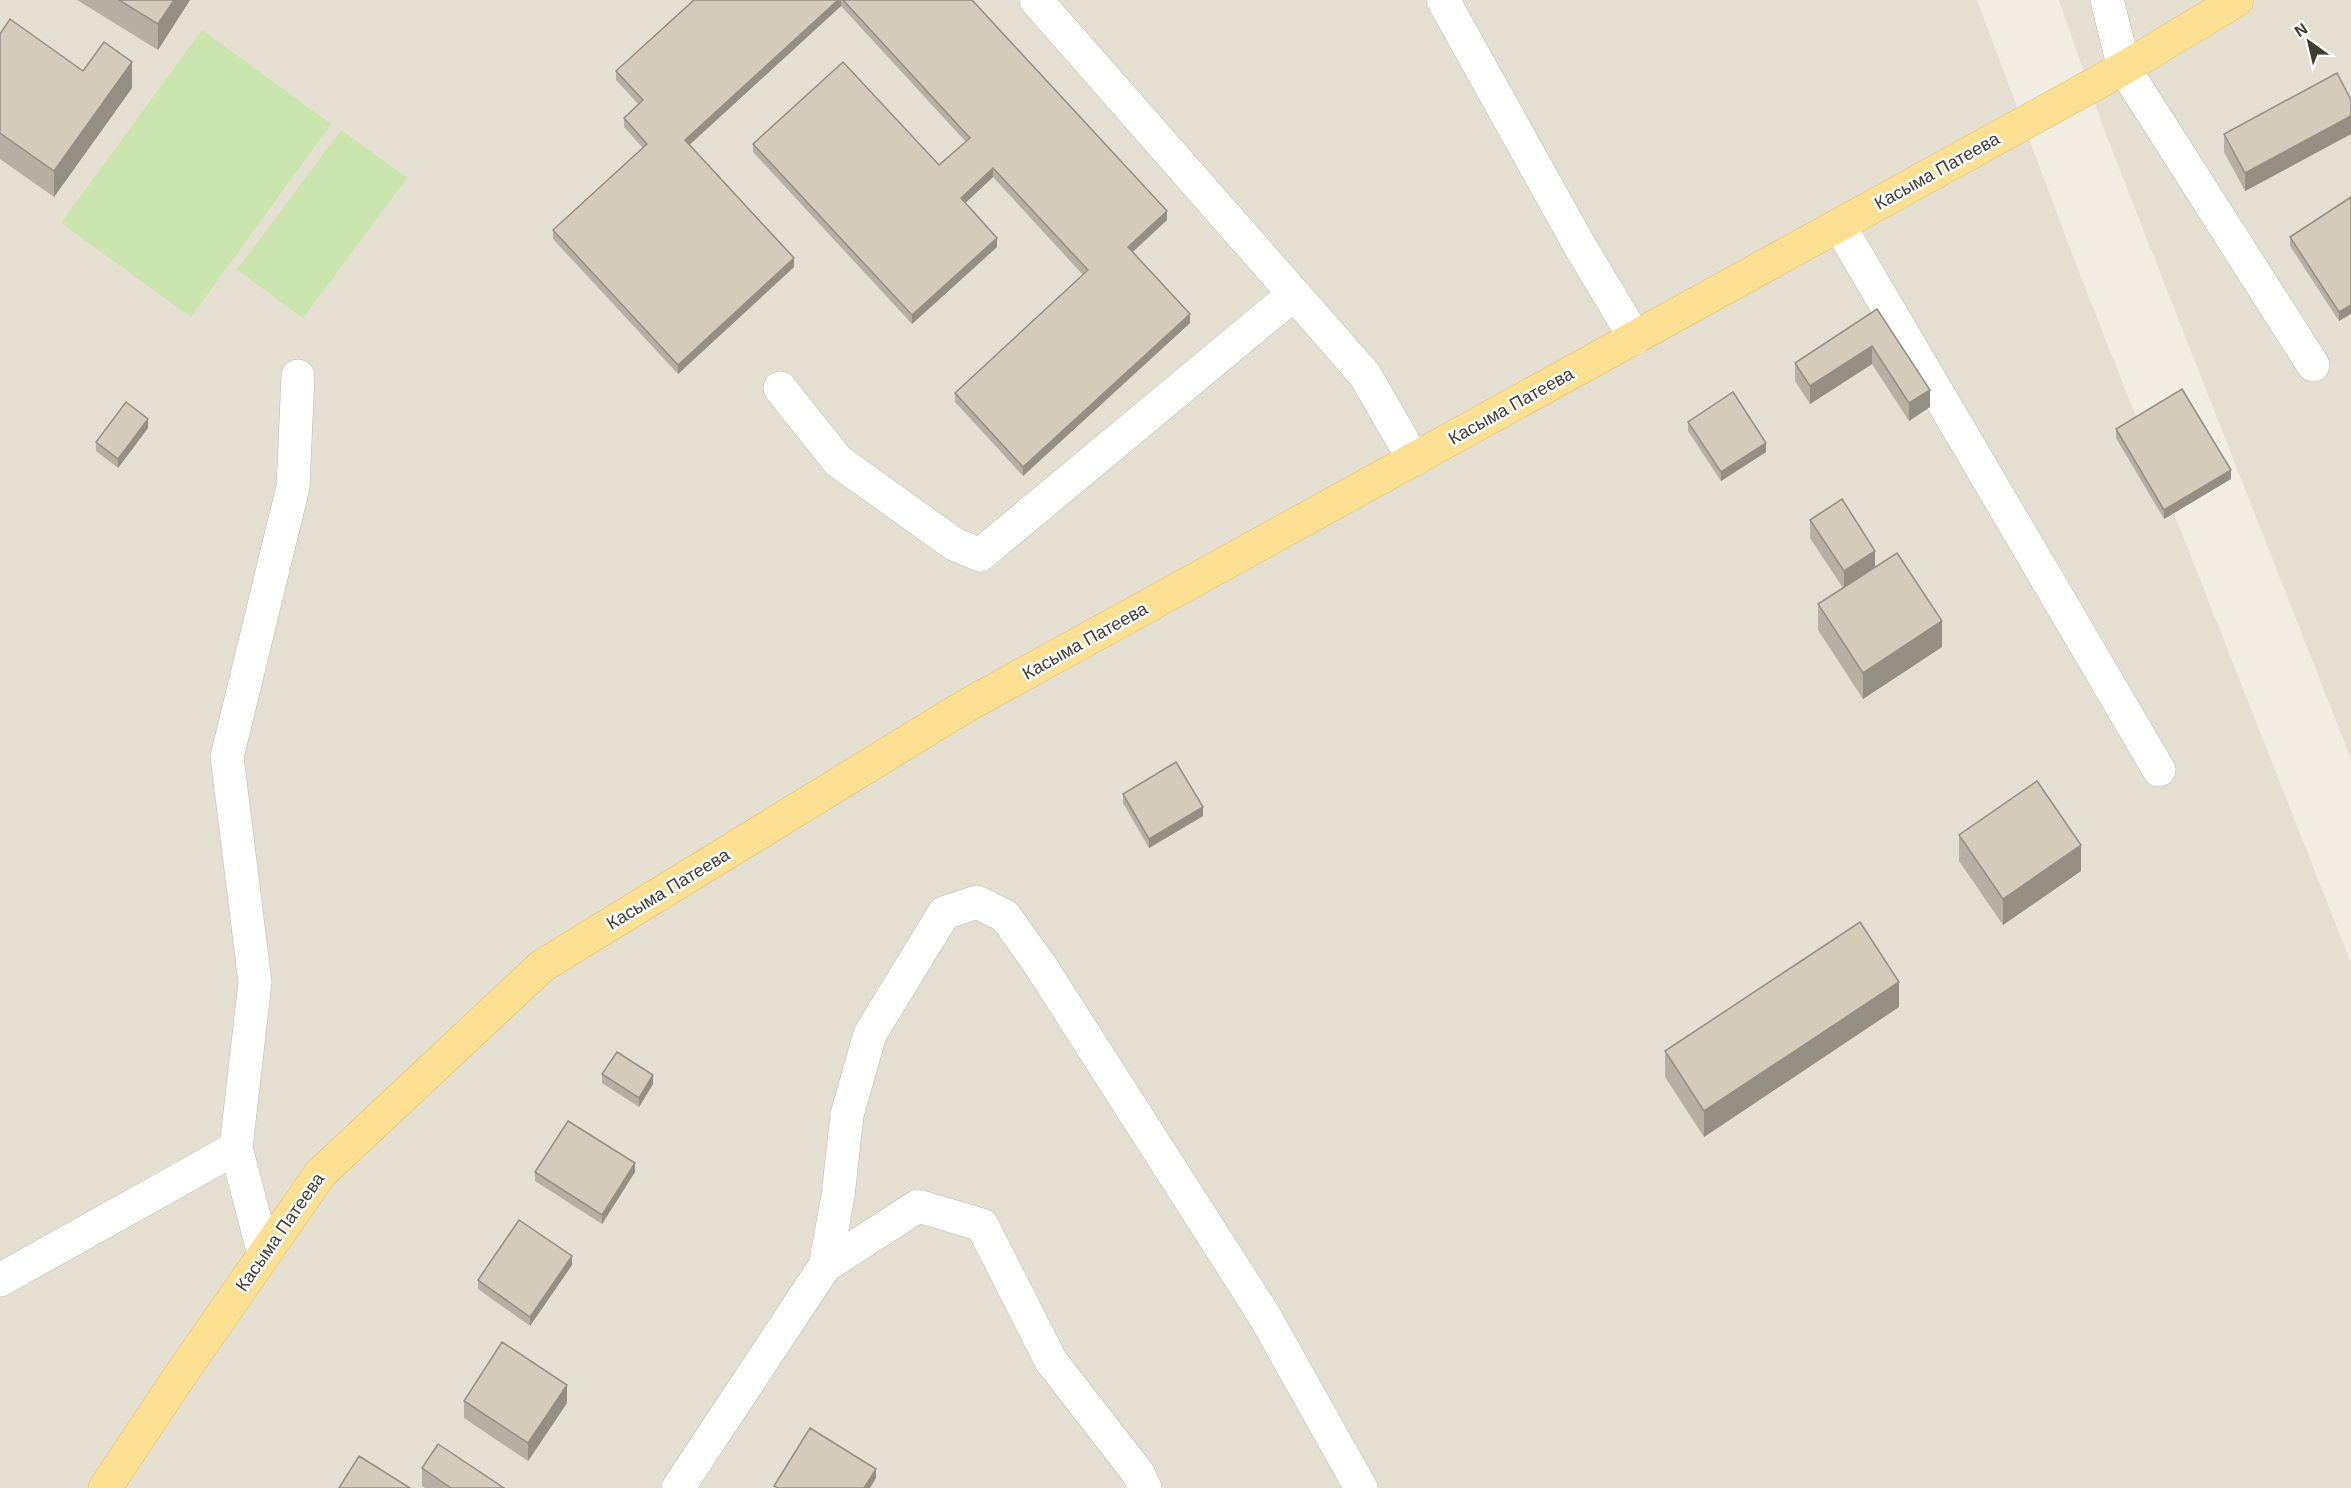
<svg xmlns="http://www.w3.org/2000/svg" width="2351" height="1488" font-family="Helvetica,sans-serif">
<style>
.residential{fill:#e4dfd1}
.pitch{fill:#c9e4ac}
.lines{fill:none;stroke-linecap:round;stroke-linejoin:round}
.minor-casing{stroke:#beb7a9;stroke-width:34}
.major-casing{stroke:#dfbd62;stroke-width:34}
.minor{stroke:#fff;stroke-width:33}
.major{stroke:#fbe091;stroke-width:33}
.wall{fill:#b7afa1}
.shaded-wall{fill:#958e83}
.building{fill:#d5cbbb;stroke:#958e83;stroke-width:1.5}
.labels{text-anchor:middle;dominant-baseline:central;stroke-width:5;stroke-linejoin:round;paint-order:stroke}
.street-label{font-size:18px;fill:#423d33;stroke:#fff}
</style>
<rect width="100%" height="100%" fill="#f1ede2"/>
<path class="residential" d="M 0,0 L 1977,0 L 2077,267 L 2351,963 L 2351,1488 L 0,1488 Z
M 2059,0 L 2351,0 L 2351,759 L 2103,127 Z"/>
<path class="pitch" d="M 202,30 L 331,124 L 191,317 L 61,223 Z
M 341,130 L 407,178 L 303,318 L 237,270 Z"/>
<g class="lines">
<g class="minor-casing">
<path id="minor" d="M 1036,0 L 1365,375 L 1414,460
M 1443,0 L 1581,248 L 1635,338
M 2107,0 L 2124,68 L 2313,365
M 1839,225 L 2159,770
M 780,388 L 838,461 L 954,544 L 980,555 L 1294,294
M 236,1148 L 255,982 L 227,757 L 293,487 L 298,376
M 825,1266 L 838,1196 L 847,1115 L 870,1034 L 944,913 L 977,902 L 1005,916 L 1040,965 L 1264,1315 L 1361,1488
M 0,1280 L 236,1148 L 264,1254
M 678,1488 L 825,1266 L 918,1206 L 982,1225 L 1051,1361 L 1138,1473 L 1145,1488"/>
</g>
<g class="major-casing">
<path id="major" d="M 105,1488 L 175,1383 L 320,1174 L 542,966 L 964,707 L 2124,68 L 2237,0"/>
</g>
<use href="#minor" class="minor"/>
<use href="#major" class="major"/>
</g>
<path class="wall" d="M 77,0 L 190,0 L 158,50 Z
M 694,0 L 972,0 L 1167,220 L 1133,252 L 1190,323 L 1023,476 L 955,402 L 955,393 L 1083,275 L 993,177 L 965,203 L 997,247 L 912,324 L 753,152 L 753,144 L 939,165 L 966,142 L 841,6 L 689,145 L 794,267 L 678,374 L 553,239 L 553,230 L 643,148 L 624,127 L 624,118 L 638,104 L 616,80 L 616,71 Z
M 0,34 L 83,71 L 132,88 L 54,197 L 0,159 Z
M 2351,100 L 2351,134 L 2245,191 L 2224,152 L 2224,134 Z
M 2351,197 L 2339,321 L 2290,246 L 2290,237 Z
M 1877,309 L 1930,407 L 1909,421 L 1872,364 L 1810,404 L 1795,381 L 1795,363 Z
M 1688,422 L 1766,452 L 1721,481 L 1688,431 Z
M 148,428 L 118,468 L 96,451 L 96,442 Z
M 2116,429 L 2231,479 L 2164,519 L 2116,438 Z
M 1810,520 L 1875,567 L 1942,647 L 1863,699 L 1818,630 L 1818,604 L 1843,588 L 1810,538 Z
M 1123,794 L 1203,816 L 1149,848 L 1123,803 Z
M 1959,835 L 2081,871 L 2003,925 L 1959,861 Z
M 1899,1007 L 1704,1137 L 1665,1077 L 1665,1051 Z
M 602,1074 L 653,1084 L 639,1107 L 602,1083 Z
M 535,1172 L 635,1172 L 602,1224 L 535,1181 Z
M 572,1265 L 530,1326 L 478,1289 L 478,1280 Z
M 464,1401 L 567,1403 L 528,1461 L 464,1418 Z
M 422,1468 L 504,1488 L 425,1488 L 422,1486 Z"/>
<path class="shaded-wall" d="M 174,0 L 190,0 L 158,50 L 158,24 Z
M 838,0 L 841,0 L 841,6 L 685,149 L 685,140 Z
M 132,62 L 132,88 L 54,197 L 54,171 Z
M 2351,116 L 2351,134 L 2245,191 L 2245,173 Z
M 993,168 L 993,177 L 961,207 L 961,198 Z
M 1167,211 L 1167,220 L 1128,256 L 1128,247 Z
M 997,238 L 997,247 L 912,324 L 912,315 Z
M 794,258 L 794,267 L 678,374 L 678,365 Z
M 2351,305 L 2351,314 L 2339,321 L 2339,312 Z
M 1190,314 L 1190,323 L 1023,476 L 1023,467 Z
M 1872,346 L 1872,364 L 1810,404 L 1810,386 Z
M 1930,390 L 1930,407 L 1909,421 L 1909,403 Z
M 148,419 L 148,428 L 118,468 L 118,459 Z
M 1766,443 L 1766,452 L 1721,481 L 1721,472 Z
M 2231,470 L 2231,479 L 2164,519 L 2164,510 Z
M 1875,551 L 1875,569 L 1844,589 L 1844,571 Z
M 1942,621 L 1942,647 L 1863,699 L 1863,673 Z
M 1203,807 L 1203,816 L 1149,848 L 1149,839 Z
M 2081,845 L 2081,871 L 2003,925 L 2003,899 Z
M 1899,982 L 1899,1007 L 1704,1137 L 1704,1111 Z
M 653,1075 L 653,1084 L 639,1107 L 639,1098 Z
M 635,1163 L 635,1172 L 602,1224 L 602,1215 Z
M 572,1256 L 572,1265 L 530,1326 L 530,1317 Z
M 567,1385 L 567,1403 L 528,1461 L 528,1443 Z
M 876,1469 L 876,1478 L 870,1488 L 864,1488 Z"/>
<path class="building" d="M 119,0 L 174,0 L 158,24 Z
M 694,0 L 838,0 L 685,140 L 794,258 L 678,365 L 553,230 L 647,144 L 624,118 L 643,100 L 616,71 Z
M 843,0 L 972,0 L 1167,211 L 1128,247 L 1190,314 L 1023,467 L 955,393 L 1088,270 L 993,168 L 961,198 L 997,238 L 912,315 L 753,144 L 843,62 L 939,165 L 970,138 Z
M 10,19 L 83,71 L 104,42 L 132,62 L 54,171 L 0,133 L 0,34 Z
M 2337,73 L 2351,100 L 2351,116 L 2245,173 L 2224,134 Z
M 2351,197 L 2351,305 L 2339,312 L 2290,237 Z
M 1877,309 L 1930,390 L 1909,403 L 1872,346 L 1810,386 L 1795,363 Z
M 2182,389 L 2231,470 L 2164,510 L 2116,429 Z
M 1733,392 L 1766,443 L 1721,472 L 1688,422 Z
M 126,402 L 148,419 L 118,459 L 96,442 Z
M 1842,499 L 1875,551 L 1844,571 L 1810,520 Z
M 1897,553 L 1942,621 L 1863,673 L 1818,604 Z
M 1176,762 L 1203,807 L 1149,839 L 1123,794 Z
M 2037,781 L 2081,845 L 2003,899 L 1959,835 Z
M 1860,922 L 1899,982 L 1704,1111 L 1665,1051 Z
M 617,1052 L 653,1075 L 639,1098 L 602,1074 Z
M 568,1121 L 635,1163 L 602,1215 L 535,1172 Z
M 519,1220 L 572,1256 L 530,1317 L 478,1280 Z
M 502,1342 L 567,1385 L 528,1443 L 464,1401 Z
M 810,1428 L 876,1469 L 864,1488 L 778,1488 L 774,1486 Z
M 438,1444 L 504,1488 L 451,1488 L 422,1468 Z
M 359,1456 L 410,1488 L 339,1488 Z"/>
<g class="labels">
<g class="street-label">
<text transform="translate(1937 171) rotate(-29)">Касыма Патеева</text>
<text transform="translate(1511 406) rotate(-29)">Касыма Патеева</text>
<text transform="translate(1085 641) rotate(-29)">Касыма Патеева</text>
<text transform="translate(668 889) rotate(-31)">Касыма Патеева</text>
<text transform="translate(280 1232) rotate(-55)">Касыма Патеева</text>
</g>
</g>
<g transform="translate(2309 42) rotate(326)" stroke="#ffffff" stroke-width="4.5" paint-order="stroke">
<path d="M0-4.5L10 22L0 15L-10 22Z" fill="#423d33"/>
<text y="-9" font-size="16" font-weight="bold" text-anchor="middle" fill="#423d33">N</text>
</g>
</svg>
